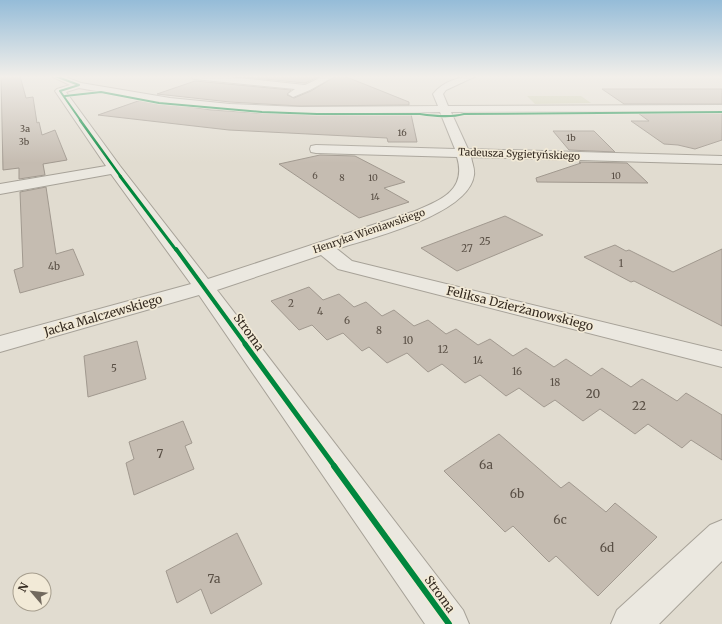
<svg xmlns="http://www.w3.org/2000/svg" width="722" height="624" font-family="Merriweather,serif">
<style>
.green{fill:#cfd0b4}
.building{fill:#c5bcb1;stroke:#a1998f}
.lines{fill:none;stroke-linecap:round;stroke-linejoin:round}
.minor-casing{stroke:#a7a298;stroke-width:2}
.minor{fill:#ebe8e0;fill-rule:evenodd}
.cycleway-far5-casing{stroke:#f2ead7;stroke-width:3}
.cycleway-far4-casing{stroke:#f2ead7;stroke-width:4}
.cycleway-far3-casing{stroke:#f2ead7;stroke-width:5}
.cycleway-far2-casing{stroke:#f2ead7;stroke-width:6}
.cycleway-far1-casing{stroke:#f2ead7;stroke-width:8}
.cycleway-casing{stroke:#f2ead7;stroke-width:9}
.cycleway-far5{stroke:#00873e;stroke-width:2}
.cycleway-far4{stroke:#00873e;stroke-width:2.5}
.cycleway-far3{stroke:#00873e;stroke-width:3}
.cycleway-far2{stroke:#00873e;stroke-width:4}
.cycleway-far1{stroke:#00873e;stroke-width:5}
.cycleway{stroke:#00873e;stroke-width:6}
.labels{text-anchor:middle;dominant-baseline:central;stroke-width:3.5;stroke-linejoin:round;paint-order:stroke}
.far-number-label{font-size:9px;fill:#594f45}
.far-street-label{font-size:10px;fill:#352b21;stroke:#f2ead7}
.number-label{font-size:10px;fill:#594f45}
.street-label{font-size:12px;fill:#352b21;stroke:#f2ead7}
.near-number-label{font-size:12px;fill:#594f45}
</style>
<rect width="100%" height="100%" fill="#e1dcd0"/>
<path class="green" d="M 527,96 L 581,96 L 591,103 L 535,104 Z"/>
<path class="building" d="M 1,76 L 20,76 L 26,98 L 33,97 L 37,123 L 39,122 L 42,135 L 55,130 L 67,160 L 43,164 L 45,175 L 19,179 L 19,168 L 3,170 Z
M 235,76 L 320,76 L 305,83 Z
M 336,76 L 344,76 L 409,102 L 409,105 L 300,106 L 230,102 L 157,94 L 195,81 L 291,90 L 287,95 L 294,98 L 311,91 Z
M 602,89 L 722,89 L 722,104 L 624,104 Z
M 141,100 L 211,110 L 256,113 L 335,115 L 411,114 L 417,142 L 388,142 L 387,138 L 229,130 L 98,115 Z
M 722,112 L 722,140 L 695,149 L 678,145 L 664,144 L 631,121 L 649,121 L 638,113 Z
M 553,131 L 594,131 L 615,152 L 569,150 Z
M 320,155 L 355,156 L 405,182 L 384,188 L 409,202 L 359,218 L 279,164 Z
M 579,162 L 627,163 L 648,183 L 537,182 L 536,178 L 581,163 Z
M 46,187 L 56,254 L 73,249 L 84,275 L 20,293 L 14,270 L 23,267 L 20,192 Z
M 505,216 L 543,235 L 457,271 L 421,248 Z
M 615,245 L 626,251 L 629,250 L 673,272 L 722,249 L 722,326 L 634,281 L 631,282 L 584,257 Z
M 309,287 L 323,300 L 339,294 L 354,307 L 366,302 L 382,316 L 394,310 L 414,326 L 428,320 L 446,334 L 456,329 L 478,345 L 490,339 L 513,356 L 526,348 L 554,367 L 566,359 L 591,376 L 602,368 L 631,387 L 642,379 L 677,401 L 686,393 L 722,415 L 722,460 L 691,440 L 682,448 L 648,424 L 635,434 L 600,409 L 583,421 L 555,400 L 544,407 L 519,388 L 506,396 L 480,375 L 465,383 L 442,364 L 428,372 L 407,353 L 387,363 L 369,347 L 362,351 L 343,333 L 327,340 L 312,325 L 299,330 L 271,301 Z
M 137,341 L 146,379 L 88,397 L 84,356 Z
M 183,421 L 192,443 L 185,446 L 194,469 L 134,495 L 126,463 L 134,459 L 129,442 Z
M 499,434 L 561,488 L 569,482 L 606,512 L 615,503 L 657,537 L 598,596 L 556,556 L 549,562 L 513,526 L 505,532 L 444,471 Z
M 237,533 L 262,584 L 211,614 L 201,589 L 177,603 L 166,571 Z"/>
<g class="lines">
<g class="minor-casing">
<path id="minor" d="M 51,76 L 63,76 L 81,83 L 170,98 L 230,104 L 300,107 L 438,106 L 433,94 C 443,81 461,76 476,76 L 446,90 L 443,94 L 448,106 L 722,105 L 722,111 L 451,112 L 468,149 L 722,156 L 722,164 L 471,157 C 472,163 475,169 474,175 C 469,215 370,238 337,249 L 352,261 L 722,351 L 722,367 L 338,269 L 321,255 L 217,290 L 463,610 L 469,624 L 425,624 L 199,295 L 0,352 L 0,336 L 191,284 L 111,174 L 0,194 L 0,184 L 106,166 L 55,91 L 57,89 L 70,85 ZM 79,88 C 130,97 179,106 230,110 C 300,115 370,113 440,112 L 455,149 L 316,145 L 311,146 L 310,149 L 311,152 L 316,153 L 457,157 C 467,190 441,200 415,211 L 208,279 L 120,166 L 66,92 Z
M 190,76 L 220,76 L 305,85 L 324,76 L 335,76 L 310,90 L 293,97 L 288,94 L 295,89 L 194,79 Z
M 722,520 L 722,561 L 659,624 L 611,624 L 617,610 L 710,525 Z"/>
</g>
<use href="#minor" class="minor"/>
<g class="cycleway-far5-casing">
<path id="cycleway-far5" d="M 55,76 L 79,85 L 60,91 L 81,121
M 65,96 L 101,92 L 159,103 L 262,112 L 317,114 L 420,114 C 434,116 450,118 464,114 L 722,112"/>
</g>
<g class="cycleway-far4-casing">
<path id="cycleway-far4" d="M 80,120 L 121,177"/>
</g>
<g class="cycleway-far3-casing">
<path id="cycleway-far3" d="M 120,176 L 176,250"/>
</g>
<g class="cycleway-far2-casing">
<path id="cycleway-far2" d="M 176,249 L 246,345"/>
</g>
<g class="cycleway-far1-casing">
<path id="cycleway-far1" d="M 245,344 L 335,467"/>
</g>
<g class="cycleway-casing">
<path id="cycleway" d="M 334,466 L 449,624"/>
</g>
<use href="#cycleway-far5" class="cycleway-far5"/>
<use href="#cycleway-far4" class="cycleway-far4"/>
<use href="#cycleway-far3" class="cycleway-far3"/>
<use href="#cycleway-far2" class="cycleway-far2"/>
<use href="#cycleway-far1" class="cycleway-far1"/>
<use href="#cycleway" class="cycleway"/>
</g>
<linearGradient id="sky" x2="0" y2="1"><stop stop-color="#95bcd8"/><stop offset="0.47" stop-color="#f2efea"/><stop offset="1" stop-color="#f2efea" stop-opacity="0"/></linearGradient>
<rect width="722" height="163" fill="url(#sky)"/>
<g class="labels">
<g class="far-number-label">
<text x="25" y="128">3a</text>
<text x="402" y="132">16</text>
<text x="571" y="137">1b</text>
<text x="24" y="141">3b</text>
<text x="315" y="175">6</text>
<text x="616" y="175">10</text>
<text x="342" y="177">8</text>
<text x="373" y="177">10</text>
<text x="375" y="196">14</text>
</g>
<g class="far-street-label">
<text transform="translate(519 154) rotate(2)">Tadeusza Sygietyńskiego</text>
<text transform="translate(369 231) rotate(-19)">Henryka Wieniawskiego</text>
</g>
<g class="number-label">
<text x="485" y="241">25</text>
<text x="467" y="248">27</text>
<text x="621" y="263">1</text>
<text x="54" y="266">4b</text>
<text x="291" y="303">2</text>
<text x="320" y="311">4</text>
<text x="347" y="320">6</text>
<text x="379" y="330">8</text>
<text x="408" y="340">10</text>
<text x="443" y="349">12</text>
<text x="478" y="360">14</text>
<text x="114" y="368">5</text>
<text x="517" y="371">16</text>
<text x="555" y="382">18</text>
</g>
<g class="street-label">
<text transform="translate(520 308) rotate(14)">Feliksa Dzierżanowskiego</text>
<text transform="translate(103 315) rotate(-16)">Jacka Malczewskiego</text>
<text transform="translate(249 332) rotate(54)">Stroma</text>
<text transform="translate(440 594) rotate(54)">Stroma</text>
</g>
<g class="near-number-label">
<text x="593" y="393">20</text>
<text x="639" y="405">22</text>
<text x="160" y="453">7</text>
<text x="486" y="464">6a</text>
<text x="517" y="493">6b</text>
<text x="560" y="519">6c</text>
<text x="607" y="547">6d</text>
<text x="214" y="578">7a</text>
</g>
</g>
<g transform="translate(32 592) rotate(298)"><circle r="19" fill="#f2ead7" stroke="#a69e8e"/>
<path d="M0-3L7 15L0 10L-7 15Z" fill="#71695e"/>
<text y="-6" font-size="11" font-weight="bold" text-anchor="middle" fill="#352b21">N</text>
</g>
</svg>
